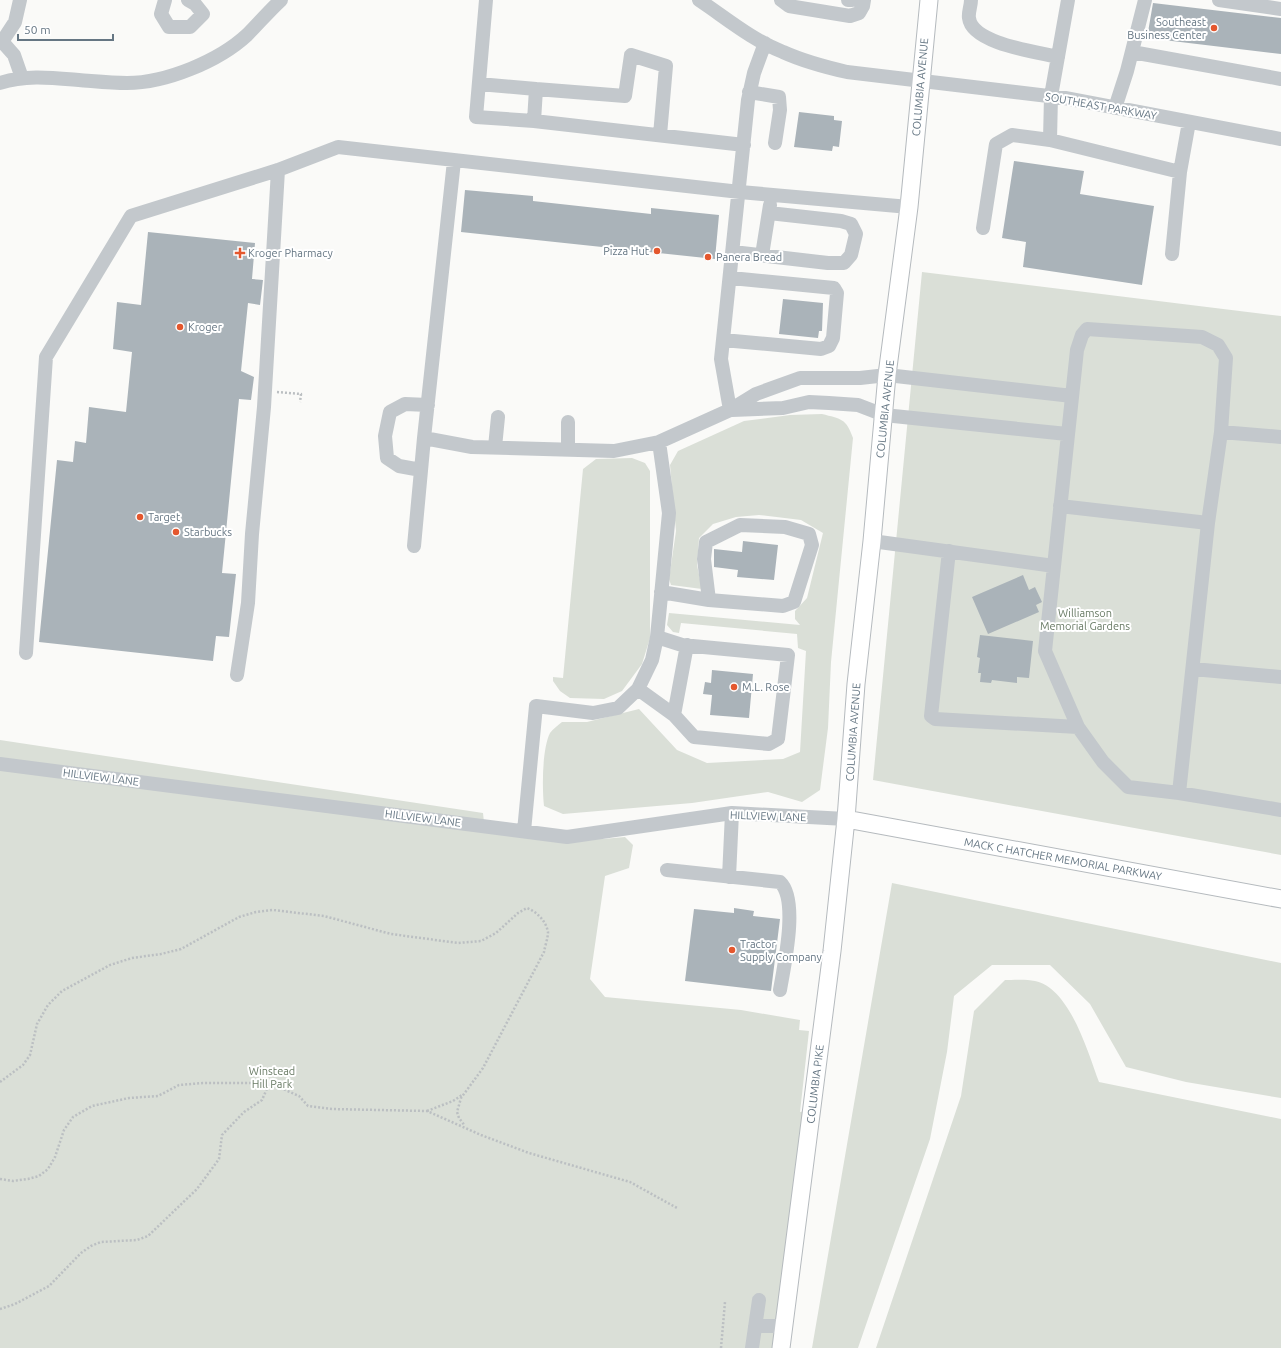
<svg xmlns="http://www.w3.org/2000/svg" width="1281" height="1348" font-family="Ubuntu,sans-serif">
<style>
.green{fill:#dadfd7}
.building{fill:#aab3b9}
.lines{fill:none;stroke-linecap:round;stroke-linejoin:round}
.major-casing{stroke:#b5babe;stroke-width:19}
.path{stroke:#bbbfc2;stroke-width:2.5;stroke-dasharray:2 2;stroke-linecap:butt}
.minor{stroke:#c3c8cc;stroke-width:14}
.major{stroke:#fff;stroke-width:17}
.poi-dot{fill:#e4572e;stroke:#fff;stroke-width:1.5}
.labels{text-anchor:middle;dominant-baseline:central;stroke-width:4;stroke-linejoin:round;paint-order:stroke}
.poi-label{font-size:11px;fill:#657683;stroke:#fff;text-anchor:start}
.street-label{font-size:11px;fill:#657683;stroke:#fff}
.park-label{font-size:11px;fill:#687a64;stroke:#fff}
</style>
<rect width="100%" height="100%" fill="#fafaf8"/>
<path class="green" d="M 922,272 L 1281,316 L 1281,855 L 873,780 Z
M 822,414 C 841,419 846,418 853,438 L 831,662 L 828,728 L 820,790 L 802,802 L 768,792 L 692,803 L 563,814 L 544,806 C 542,788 542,749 550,733 C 553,729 558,725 562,722 L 587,722 L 639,709 L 677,750 L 707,763 L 783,759 L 800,752 L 806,651 L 798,648 L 797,634 L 681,623 L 679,633 L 673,632 L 667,625 L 669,613 L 800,625 L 795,619 L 795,611 L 807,598 L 823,533 L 801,520 L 759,515 L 736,517 L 713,524 L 699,538 L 697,565 L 702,589 L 671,585 L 669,579 L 676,531 L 670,465 L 678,451 L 744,421 L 790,415 Z
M 632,458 L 645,463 L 650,471 L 650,638 L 642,664 L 622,691 L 604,699 L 570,698 L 560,691 L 553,681 L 553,677 L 563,678 L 583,469 L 596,459 Z
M 0,740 L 483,813 L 485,832 L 603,837 L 603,839 L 625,837 L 633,845 L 629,868 L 605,876 L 590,979 L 605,997 L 741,1010 L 800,1020 L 799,1030 L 809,1031 L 800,1112 L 805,1111 L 777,1319 L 775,1319 L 778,1348 L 0,1348 Z
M 892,883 L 1281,963 L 1281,1098 L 1186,1082 L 1126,1067 L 1090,1004 L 1050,965 L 992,965 L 954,996 L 947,1052 L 930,1139 L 858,1348 L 812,1348 Z
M 1005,980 C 1014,980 1026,979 1035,981 C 1070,988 1088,1053 1099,1082 L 1281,1119 L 1281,1348 L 876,1348 L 961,1096 L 974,1011 Z"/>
<path class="building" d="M 1153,3 L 1281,18 L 1281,54 L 1147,38 Z
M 799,112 L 834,116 L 834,120 L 842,121 L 839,147 L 833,146 L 832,151 L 794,147 Z
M 1014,161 L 1084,171 L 1080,194 L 1154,206 L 1142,285 L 1023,267 L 1026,242 L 1002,238 Z
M 465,190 L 533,196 L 533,201 L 651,214 L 651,208 L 719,215 L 715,259 L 461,232 Z
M 148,232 L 255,243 L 252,279 L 263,280 L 260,305 L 248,303 L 241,371 L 254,377 L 251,400 L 239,399 L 222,573 L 236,574 L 229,637 L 216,636 L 213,661 L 39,642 L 57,460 L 73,462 L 75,441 L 86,443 L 89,407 L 126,412 L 132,352 L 113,349 L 117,302 L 141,305 Z
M 783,299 L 823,303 L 822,331 L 819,331 L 818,338 L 779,334 Z
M 743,541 L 778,545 L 774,580 L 737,577 L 738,570 L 714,567 L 714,549 L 742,552 Z
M 1023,575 L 1029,590 L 1035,587 L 1042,602 L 1036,605 L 1039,612 L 988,634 L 972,597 Z
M 980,635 L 1033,641 L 1029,678 L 1017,677 L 1017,683 L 992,680 L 991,683 L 980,682 L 981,673 L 978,673 L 980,658 L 977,657 Z
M 712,670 L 753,674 L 749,718 L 710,715 L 712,695 L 703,694 L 705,682 L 711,683 Z
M 734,908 L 754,911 L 753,916 L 780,919 L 771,991 L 685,981 L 694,909 L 734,913 Z"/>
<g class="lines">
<g class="major-casing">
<path id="major" d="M 846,819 L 1281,899
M 781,1348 L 832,951 L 846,819 L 856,684 L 872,541 L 887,375 L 909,207 L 929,0"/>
</g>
<path class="path" d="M 277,392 L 301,394 L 300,402
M 0,1082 L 23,1065 L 30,1055 L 37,1024 L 48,1005 L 62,991 L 110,965 L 132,958 L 161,954 L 181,949 L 239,917 L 256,912 L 273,910 L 324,916 L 391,934 L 458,943 L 481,941 L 496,933 L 518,913 L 527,908 C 537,912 546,921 548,932 C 548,938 545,946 544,952 L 483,1068 L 461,1098 L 457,1112 L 459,1118 L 465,1126
M 427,1111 L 453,1101 L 462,1095
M 0,1179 L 13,1181 L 28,1179 L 39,1176 L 48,1169 L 55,1157 L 64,1130 L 73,1117 L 92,1106 L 129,1098 L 158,1096 L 179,1085 L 203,1083 L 261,1083 L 274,1085 L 299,1096 L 308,1106 L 332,1109 L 427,1111 L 481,1135 L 529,1153 L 630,1182 L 677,1208
M 0,1309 L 15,1304 L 49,1286 L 81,1253 L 91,1246 L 101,1242 L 137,1240 L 148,1236 L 197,1189 L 219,1159 L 222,1135 L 244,1112 L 262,1100 L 269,1084
M 721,1348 L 725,1302"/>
<path class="minor" d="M 165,0 L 161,14 L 169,27 L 190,27 L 203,14 L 195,4 L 188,0
M 699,0 C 726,18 752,40 783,52 C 803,61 825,67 847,72 L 1065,98 L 1281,139
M 781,0 L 789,6 L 850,16 L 859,13 L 863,6 L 864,0
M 848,0 L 852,0
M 971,0 C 971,6 968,13 969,18 C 972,44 1038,52 1058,57
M 1219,0 L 1281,9
M 0,39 L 14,55 L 22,78
M 3,40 L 15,22 L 20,0
M 1132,52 L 1281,79
M 0,83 C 29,73 61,79 91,81 C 103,82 115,83 127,83 C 166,83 219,61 247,35 C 258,24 269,11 281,0
M 479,84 L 536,89 L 534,121 L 476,117 L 486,0
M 536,89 L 625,96 L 631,55 L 666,66 L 660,135
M 749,92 L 779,97 L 780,110 L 775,143
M 1115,108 L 1127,71 L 1145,0
M 534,121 L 744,145
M 1050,140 L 1180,172 L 1189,122
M 454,161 L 424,438 L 472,447 L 614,451 L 659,442 L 730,410 L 756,394 L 800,378 L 860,378 L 887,375 L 1072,396
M 983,228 L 996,144 L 1012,135 L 1050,140 L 1051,96 L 1068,0
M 733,252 L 828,263 L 844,263 L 851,255 L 856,234 L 851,224 L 841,221 L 769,213
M 1172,254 L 1180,172
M 762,255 L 770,205
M 723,340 L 821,349 L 829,346 L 833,338 L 837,293 L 834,288 L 731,278
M 730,410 L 721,359 L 748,100 L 754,73 L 765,43
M 732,410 L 783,408 L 809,402 L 829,403 L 858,405 L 884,415 L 1067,434
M 1221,432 L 1281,437
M 495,447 L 498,417
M 568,450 L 568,422
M 421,470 L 399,466 L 387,458 L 385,436 L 390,412 L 405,404 L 428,405
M 1060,506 L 1208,523
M 872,541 L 1054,566
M 414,546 L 424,438
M 949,551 L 931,716 L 935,719 L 1078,727
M 661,592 L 709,600 L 783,606 L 794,602 L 812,545 L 809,534 L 785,527 L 740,525 L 706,542 L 704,559 L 709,600
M 26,653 L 46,357 L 131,216 L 278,170 L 338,147 L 740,192 L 909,207
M 1193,669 L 1281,677
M 237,675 L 248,603 L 252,534 L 264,407 L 278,170
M 638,689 L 674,715 L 694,737 L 769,744 L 778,739 L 788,655 L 682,645 L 657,637
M 674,715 L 687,645
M 0,764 L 567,837 L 732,813 L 846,819
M 1179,793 L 1208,523 L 1221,432 L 1226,358 L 1218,345 L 1202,337 L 1087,329 L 1082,335 L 1077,350 L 1045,651 L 1078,727 L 1103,762 L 1128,787 L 1179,793 L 1281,810
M 524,831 L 536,706 L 593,713 L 618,708 L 638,689 L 652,660 L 657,637 L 669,513 L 659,442
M 667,870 L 780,882 C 799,900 784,966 780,990
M 729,877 L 732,813
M 755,1326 L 784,1326
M 752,1348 L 759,1300"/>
<use href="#major" class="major"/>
</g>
<g class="poi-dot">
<circle cx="1214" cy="28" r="4"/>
<circle cx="657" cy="251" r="4"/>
<path d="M238 247h4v4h4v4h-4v4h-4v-4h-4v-4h4z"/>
<circle cx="708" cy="257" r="4"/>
<circle cx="180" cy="327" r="4"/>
<circle cx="140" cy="517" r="4"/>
<circle cx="176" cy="532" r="4"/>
<circle cx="734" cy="687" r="4"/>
<circle cx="732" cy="950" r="4"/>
</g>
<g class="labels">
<g class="poi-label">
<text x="1206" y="22" text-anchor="end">Southeast<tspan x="1206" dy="13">Business Center</tspan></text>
<text x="649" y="251" text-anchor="end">Pizza Hut</text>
<text x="248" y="253">Kroger Pharmacy</text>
<text x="716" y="257">Panera Bread</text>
<text x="188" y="327">Kroger</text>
<text x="148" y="517">Target</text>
<text x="184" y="532">Starbucks</text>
<text x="742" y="687">M.L. Rose</text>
<text x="740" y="944">Tractor<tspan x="740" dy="13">Supply Company</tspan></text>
</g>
<g class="street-label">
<text transform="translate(920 87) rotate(-85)">COLUMBIA AVENUE</text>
<text transform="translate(1101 106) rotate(10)">SOUTHEAST PARKWAY</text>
<text transform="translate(885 409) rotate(-84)">COLUMBIA AVENUE</text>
<text transform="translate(853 732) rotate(-86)">COLUMBIA AVENUE</text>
<text transform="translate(101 777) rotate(7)">HILLVIEW LANE</text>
<text transform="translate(768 816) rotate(2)">HILLVIEW LANE</text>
<text transform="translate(423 818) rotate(7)">HILLVIEW LANE</text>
<text transform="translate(1063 859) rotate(10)">MACK C HATCHER MEMORIAL PARKWAY</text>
<text transform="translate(815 1084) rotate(-83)">COLUMBIA PIKE</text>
</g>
<g class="park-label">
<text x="1085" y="613">Williamson<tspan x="1085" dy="13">Memorial Gardens</tspan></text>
<text x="272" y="1071">Winstead<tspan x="272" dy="13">Hill Park</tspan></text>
</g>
</g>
<path d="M18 34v6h95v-6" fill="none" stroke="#657683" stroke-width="2"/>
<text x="24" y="34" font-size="12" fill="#657683" stroke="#ffffff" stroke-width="3" paint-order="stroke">50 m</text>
</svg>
